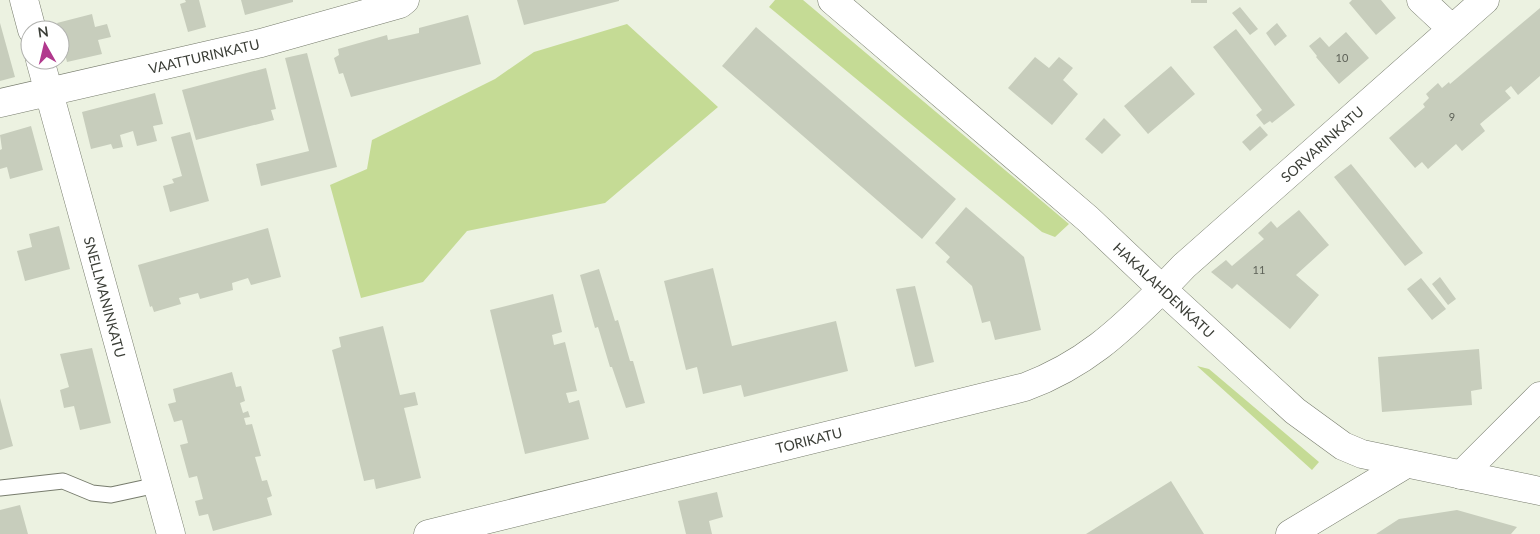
<svg xmlns="http://www.w3.org/2000/svg" width="1540" height="534" font-family="Lato,sans-serif">
<style>
.green{fill:#c5db95}
.building{fill:#c7cdbc}
.lines{fill:none;stroke-linecap:round;stroke-linejoin:round}
.lane-casing{stroke:#777c6d;stroke-width:17}
.street-casing{stroke:#777c6d;stroke-width:29}
.secondary-casing{stroke:#777c6d;stroke-width:29}
.lane{stroke:#fff;stroke-width:15}
.street{stroke:#fff;stroke-width:28}
.secondary{stroke:#fff;stroke-width:28}
.labels{text-anchor:middle;dominant-baseline:central;stroke-width:4;stroke-linejoin:round;paint-order:stroke}
.number-label{font-size:11px;fill:#5e6258}
.street-label{font-size:14px;fill:#3b3e37;stroke:#fff}
</style>
<rect width="100%" height="100%" fill="#ecf2e1"/>
<path class="green" d="M 775,0 L 803,0 L 1069,224 L 1055,237 L 1042,232 L 769,7 Z
M 627,24 L 718,107 L 605,203 L 467,231 L 423,282 L 361,298 L 330,185 L 367,169 L 372,140 L 495,79 L 534,52 Z
M 1197,366 L 1209,369 L 1319,462 L 1312,470 Z"/>
<path class="building" d="M 185,0 L 199,0 L 206,27 L 188,32 L 180,4 L 186,2 Z
M 241,0 L 293,0 L 293,2 L 245,15 Z
M 517,0 L 619,0 L 619,1 L 524,25 Z
M 1191,0 L 1207,0 L 1207,3 L 1191,3 Z
M 1352,0 L 1381,0 L 1396,18 L 1376,35 L 1349,3 Z
M 1240,7 L 1258,29 L 1250,35 L 1232,13 Z
M 1540,8 L 1540,76 L 1518,95 L 1511,86 L 1505,91 L 1511,98 L 1480,124 L 1485,131 L 1462,151 L 1456,144 L 1428,169 L 1422,162 L 1415,168 L 1389,138 L 1425,107 L 1423,104 L 1429,98 L 1426,94 L 1438,83 L 1442,88 L 1449,82 L 1450,84 Z
M 92,14 L 95,27 L 107,24 L 111,37 L 98,40 L 102,54 L 67,62 L 57,23 Z
M 468,15 L 481,64 L 351,97 L 343,73 L 339,74 L 334,58 L 339,55 L 338,49 L 387,35 L 388,40 L 419,33 L 419,28 Z
M 0,23 L 15,77 L 0,81 Z
M 1277,23 L 1287,36 L 1275,46 L 1266,33 Z
M 756,27 L 956,199 L 922,239 L 722,66 Z
M 1236,29 L 1295,105 L 1272,123 L 1270,121 L 1264,125 L 1256,115 L 1262,110 L 1213,47 Z
M 1346,32 L 1369,58 L 1339,84 L 1316,57 L 1317,56 L 1309,46 L 1320,37 L 1329,47 Z
M 307,53 L 337,167 L 261,186 L 256,164 L 309,151 L 285,58 Z
M 1035,57 L 1049,68 L 1059,57 L 1073,68 L 1063,80 L 1078,94 L 1052,125 L 1008,88 Z
M 1171,66 L 1195,94 L 1148,134 L 1124,106 Z
M 266,68 L 276,109 L 271,110 L 274,120 L 196,140 L 182,90 Z
M 155,93 L 163,124 L 153,126 L 157,141 L 137,146 L 133,131 L 120,135 L 123,147 L 113,149 L 111,144 L 91,149 L 82,112 Z
M 1104,118 L 1121,135 L 1102,154 L 1085,139 Z
M 31,126 L 43,170 L 10,179 L 7,167 L 0,169 L 0,150 L 2,149 L 0,135 Z
M 1260,126 L 1268,135 L 1250,151 L 1242,142 Z
M 190,132 L 209,201 L 170,212 L 163,186 L 174,183 L 172,179 L 182,176 L 171,137 Z
M 1351,164 L 1423,253 L 1405,266 L 1334,177 Z
M 966,207 L 1024,257 L 1041,330 L 995,340 L 990,321 L 982,323 L 972,286 L 946,262 L 950,257 L 935,243 Z
M 1299,210 L 1329,245 L 1296,275 L 1319,295 L 1290,329 L 1237,284 L 1232,289 L 1211,272 L 1226,260 L 1232,266 L 1264,239 L 1258,233 L 1271,221 L 1277,228 Z
M 59,226 L 70,269 L 25,281 L 17,251 L 32,247 L 29,234 Z
M 268,228 L 281,277 L 251,285 L 248,278 L 232,283 L 233,290 L 200,299 L 198,293 L 179,298 L 181,304 L 154,312 L 152,306 L 150,307 L 138,265 Z
M 713,268 L 732,346 L 836,321 L 848,371 L 744,397 L 741,385 L 703,394 L 697,367 L 686,370 L 664,281 Z
M 599,269 L 615,321 L 618,320 L 630,361 L 633,361 L 645,403 L 626,408 L 612,367 L 610,367 L 598,327 L 595,328 L 580,275 Z
M 1440,277 L 1456,299 L 1448,305 L 1432,284 Z
M 1421,278 L 1446,309 L 1432,320 L 1407,289 Z
M 915,286 L 934,362 L 915,367 L 896,289 Z
M 553,294 L 562,332 L 552,335 L 554,345 L 565,342 L 577,391 L 566,393 L 569,403 L 579,400 L 589,439 L 525,454 L 490,310 Z
M 383,326 L 400,395 L 415,392 L 418,405 L 404,408 L 421,478 L 376,489 L 374,479 L 364,481 L 332,350 L 341,347 L 339,337 Z
M 92,348 L 111,423 L 80,430 L 74,406 L 64,408 L 60,390 L 69,387 L 60,354 Z
M 1479,349 L 1482,389 L 1471,391 L 1472,405 L 1382,412 L 1378,357 Z
M 232,372 L 236,387 L 241,386 L 245,401 L 240,403 L 243,413 L 248,411 L 250,417 L 244,418 L 246,425 L 252,424 L 261,456 L 255,457 L 262,481 L 267,480 L 272,496 L 267,498 L 272,515 L 213,531 L 208,514 L 199,516 L 195,501 L 203,499 L 197,476 L 189,478 L 180,445 L 188,443 L 182,420 L 174,422 L 168,404 L 176,402 L 173,389 Z
M 0,398 L 13,446 L 0,450 Z
M 1171,481 L 1204,534 L 1086,534 Z
M 717,492 L 723,517 L 709,521 L 712,534 L 686,534 L 678,501 Z
M 20,505 L 28,534 L 0,534 L 0,510 Z
M 1457,510 L 1517,527 L 1511,534 L 1376,534 L 1399,519 Z"/>
<g class="lines">
<g class="lane-casing">
<path id="lane" d="M 0,488 L 63,481 L 92,493 L 111,495 L 157,485"/>
</g>
<g class="street-casing">
<path id="street" d="M 24,0 L 32,30
M 1421,0 L 1452,29
M 40,60 L 171,534
M 0,103 L 261,43 L 400,4 L 405,0
M 1162,289 L 1184,266 L 1485,0
M 1461,475 L 1540,396"/>
</g>
<g class="secondary-casing">
<path id="secondary" d="M 832,0 L 1088,219 L 1162,289 L 1295,411 L 1343,446 L 1362,454 L 1540,491
M 428,534 L 1025,387 C 1084,365 1119,332 1162,289
M 1290,534 L 1406,464"/>
</g>
<use href="#lane" class="lane"/>
<use href="#street" class="street"/>
<use href="#secondary" class="secondary"/>
</g>
<g class="labels">
<g class="number-label">
<text x="1342" y="57">10</text>
<text x="1452" y="116">9</text>
<text x="1259" y="269">11</text>
</g>
<g class="street-label">
<text transform="translate(204 56) rotate(-13)">VAATTURINKATU</text>
<text transform="translate(1322 144) rotate(-42)">SORVARINKATU</text>
<text transform="translate(1164 290) rotate(43)">HAKALAHDENKATU</text>
<text transform="translate(105 297) rotate(75)">SNELLMANINKATU</text>
<text transform="translate(809 440) rotate(-14)">TORIKATU</text>
</g>
</g>
<g transform="translate(45 45) rotate(352)"><circle r="24" fill="#ffffff" stroke="#b1b2af"/>
<path d="M0-4L9 19L0 12L-9 19Z" fill="#b1398d"/>
<text y="-8" font-size="14" font-weight="bold" text-anchor="middle" fill="#3b3e37">N</text>
</g>
</svg>
